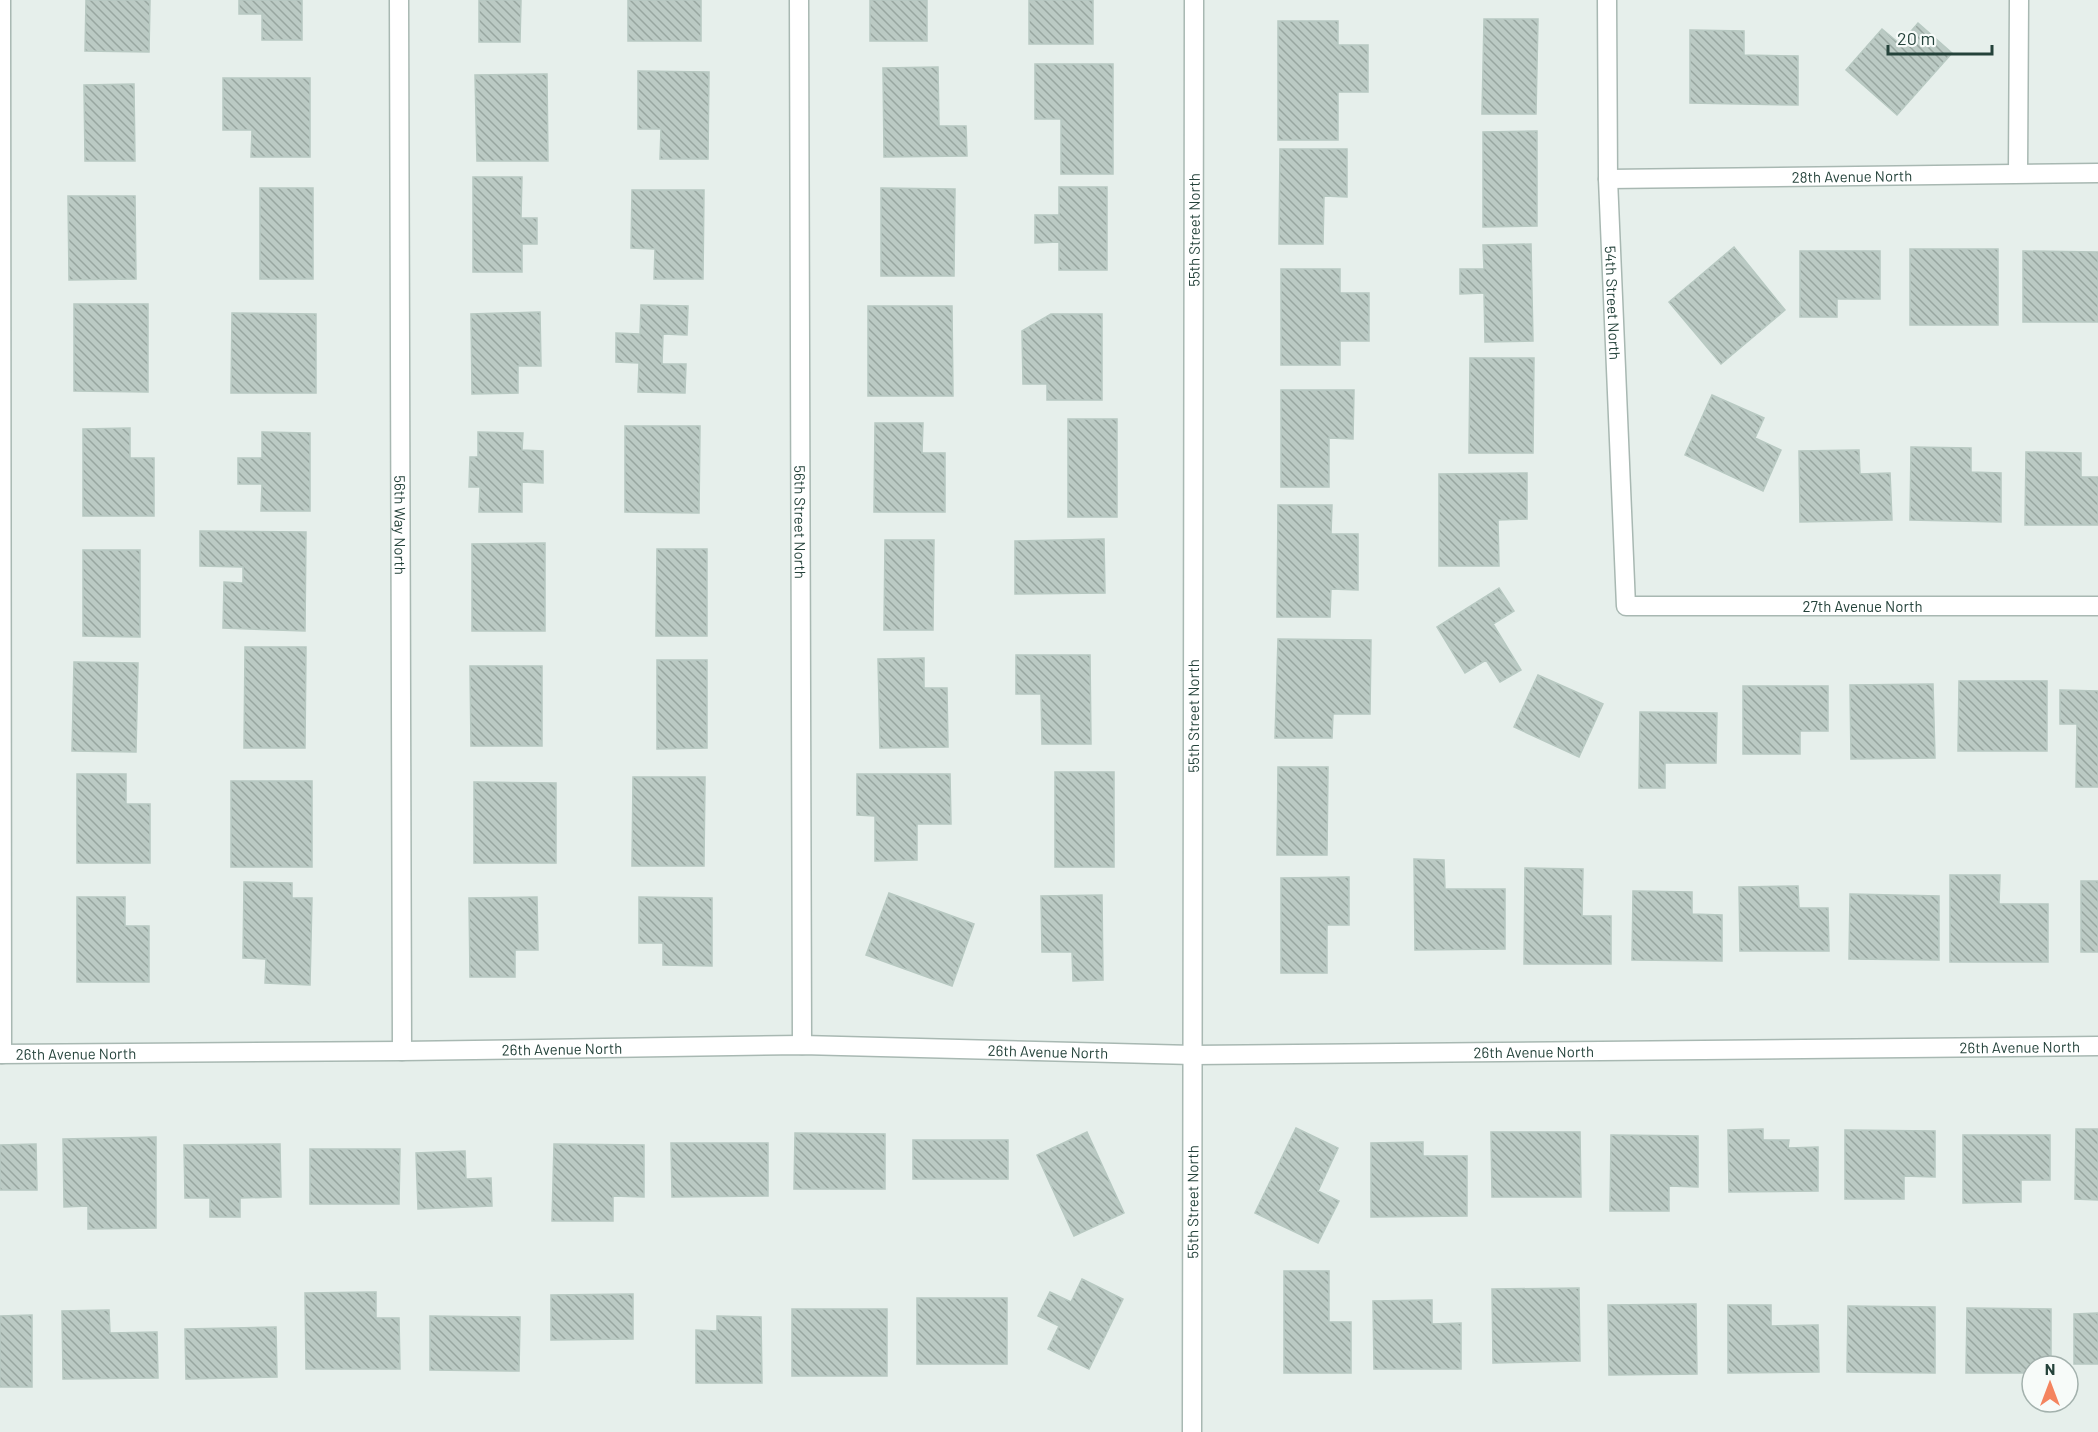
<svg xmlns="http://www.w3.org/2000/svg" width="2098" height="1432" font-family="Barlow,sans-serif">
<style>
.building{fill:url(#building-back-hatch);stroke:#b8c9c2;stroke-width:1.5}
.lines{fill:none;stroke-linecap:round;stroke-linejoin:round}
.minor-casing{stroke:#a8b8b2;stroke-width:21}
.minor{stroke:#fff;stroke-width:18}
.labels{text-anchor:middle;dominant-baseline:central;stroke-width:4.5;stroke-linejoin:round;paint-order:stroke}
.street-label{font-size:15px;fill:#24423a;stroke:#f7fbf9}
</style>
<defs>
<pattern id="building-back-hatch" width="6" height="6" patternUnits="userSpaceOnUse" patternTransform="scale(1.5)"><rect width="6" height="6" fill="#bbcac4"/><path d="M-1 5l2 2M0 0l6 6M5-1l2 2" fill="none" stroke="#98a6a0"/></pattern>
</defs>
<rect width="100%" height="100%" fill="#e6efeb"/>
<path class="building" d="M 86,0 L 150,0 L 149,52 L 85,51 Z
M 239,0 L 302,0 L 302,40 L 262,40 L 262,14 L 239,14 Z
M 479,0 L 521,0 L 520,42 L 479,42 Z
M 628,0 L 701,0 L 701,41 L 628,41 Z
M 870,0 L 927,0 L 927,41 L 870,41 Z
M 1029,0 L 1093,0 L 1093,44 L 1029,44 Z
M 1484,19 L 1538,19 L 1536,114 L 1482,114 Z
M 1278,21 L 1338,21 L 1338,45 L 1368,45 L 1368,92 L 1338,92 L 1338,140 L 1278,140 Z
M 1918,23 L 1952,53 L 1897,115 L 1846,70 L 1882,29 L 1900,44 Z
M 1690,30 L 1744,31 L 1744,55 L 1798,56 L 1798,105 L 1690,103 Z
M 1035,64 L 1113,64 L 1113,174 L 1061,174 L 1061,119 L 1035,119 Z
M 938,67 L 939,126 L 966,126 L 967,156 L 884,157 L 883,68 Z
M 638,71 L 709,72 L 708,159 L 660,159 L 661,129 L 638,129 Z
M 547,74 L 548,161 L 477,161 L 475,75 Z
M 223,78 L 310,78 L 310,157 L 251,157 L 252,130 L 223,130 Z
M 134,84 L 135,161 L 85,161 L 84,85 Z
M 1537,131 L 1537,226 L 1483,227 L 1483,132 Z
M 1280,149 L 1347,149 L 1347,197 L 1324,196 L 1323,244 L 1279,244 Z
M 473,177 L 522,177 L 521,218 L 537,218 L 537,244 L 522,244 L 522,272 L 473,272 Z
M 1059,187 L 1107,187 L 1107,270 L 1059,270 L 1059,242 L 1035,243 L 1035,215 L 1059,215 Z
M 260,188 L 313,188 L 313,279 L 260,279 Z
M 881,188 L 955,189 L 954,276 L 881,276 Z
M 632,190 L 704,190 L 703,279 L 654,279 L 655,249 L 631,248 Z
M 68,196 L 135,196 L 136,279 L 69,280 Z
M 1531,244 L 1533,341 L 1485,342 L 1484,293 L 1460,294 L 1460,269 L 1484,269 L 1483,245 Z
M 1734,247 L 1785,310 L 1721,364 L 1669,302 Z
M 1910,249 L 1998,249 L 1998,325 L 1910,325 Z
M 1800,251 L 1880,251 L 1880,299 L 1837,299 L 1837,317 L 1800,317 Z
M 2023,251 L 2098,252 L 2098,322 L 2023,322 Z
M 1281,269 L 1340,269 L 1340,293 L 1369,293 L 1369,341 L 1340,341 L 1340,365 L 1281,365 Z
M 74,304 L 148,304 L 148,392 L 74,391 Z
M 641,305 L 688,306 L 687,335 L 663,334 L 662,364 L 686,364 L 685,393 L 638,392 L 639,363 L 616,362 L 616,333 L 640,334 Z
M 868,306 L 952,306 L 953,396 L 868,396 Z
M 540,312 L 541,366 L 518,366 L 518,393 L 472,394 L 471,314 Z
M 232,313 L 316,314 L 316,393 L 231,393 Z
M 1051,314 L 1102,314 L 1102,400 L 1047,400 L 1047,384 L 1023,384 L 1022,331 Z
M 1470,358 L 1534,358 L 1533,453 L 1469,453 Z
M 1281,390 L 1354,390 L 1353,439 L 1329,438 L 1329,487 L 1281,487 Z
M 1712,395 L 1764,418 L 1755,438 L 1781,450 L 1763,491 L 1685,455 Z
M 1068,419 L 1117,419 L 1117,517 L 1068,517 Z
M 875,423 L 923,423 L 922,453 L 945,453 L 945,512 L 874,512 Z
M 625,426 L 700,426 L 699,513 L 625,512 Z
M 130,428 L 130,458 L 154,458 L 154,516 L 83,516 L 83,429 Z
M 262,432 L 310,433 L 310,511 L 261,511 L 262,484 L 238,484 L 238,458 L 262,458 Z
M 478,432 L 523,433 L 522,450 L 543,451 L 543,483 L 522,482 L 522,512 L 479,512 L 480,487 L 469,487 L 470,457 L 478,457 Z
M 1911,447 L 1971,448 L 1971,472 L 2001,473 L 2001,522 L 1910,520 Z
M 1859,450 L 1860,474 L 1890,473 L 1892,520 L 1800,522 L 1799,451 Z
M 2026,452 L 2081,453 L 2081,477 L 2098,477 L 2098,525 L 2025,525 Z
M 1527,473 L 1527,519 L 1498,520 L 1499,566 L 1439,566 L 1439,474 Z
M 1278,505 L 1332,505 L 1331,534 L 1358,534 L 1358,590 L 1331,589 L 1330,617 L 1277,617 Z
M 200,531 L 306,532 L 305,631 L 223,628 L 224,582 L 243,583 L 243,567 L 200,566 Z
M 1104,539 L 1105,593 L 1015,594 L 1015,541 Z
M 885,540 L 934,540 L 933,630 L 884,630 Z
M 545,543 L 545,631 L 472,631 L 472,544 Z
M 657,549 L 707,549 L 707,636 L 656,636 Z
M 83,550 L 140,550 L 140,637 L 83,636 Z
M 1499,588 L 1514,611 L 1493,624 L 1521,670 L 1500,682 L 1486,660 L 1465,673 L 1437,627 Z
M 1278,639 L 1371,640 L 1370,714 L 1333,714 L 1332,738 L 1275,738 Z
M 245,647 L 306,647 L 305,748 L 244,748 Z
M 1016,655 L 1090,655 L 1091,744 L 1042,744 L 1041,694 L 1016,694 Z
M 924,658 L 924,688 L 947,688 L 948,747 L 880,748 L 878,659 Z
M 657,660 L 707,660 L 707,748 L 657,749 Z
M 74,662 L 138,663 L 136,752 L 72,751 Z
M 470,666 L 542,666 L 542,746 L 471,746 Z
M 1538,675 L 1603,704 L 1579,757 L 1514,727 Z
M 1959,681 L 2047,681 L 2047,751 L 1958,751 Z
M 1933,684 L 1935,758 L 1851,759 L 1850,685 Z
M 1743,686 L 1828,686 L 1828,731 L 1800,731 L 1800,754 L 1743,754 Z
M 2060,690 L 2098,691 L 2098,787 L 2076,787 L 2077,724 L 2060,724 Z
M 1640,712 L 1717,713 L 1716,763 L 1665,763 L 1665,788 L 1639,788 Z
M 1278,767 L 1328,767 L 1327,855 L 1277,855 Z
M 1055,772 L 1114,772 L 1114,867 L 1055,867 Z
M 77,774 L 126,774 L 126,804 L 150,804 L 150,863 L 77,863 Z
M 857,774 L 950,774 L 951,824 L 917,824 L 917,860 L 875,861 L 875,816 L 857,815 Z
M 633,777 L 705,777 L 704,866 L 632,866 Z
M 231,781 L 312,781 L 312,867 L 231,867 Z
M 474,782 L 556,783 L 556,863 L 474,863 Z
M 1414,859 L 1444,860 L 1445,889 L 1505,889 L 1505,949 L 1415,950 Z
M 1525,868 L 1583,869 L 1582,916 L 1611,916 L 1611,964 L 1524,964 Z
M 1950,875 L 2000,875 L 1999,904 L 2048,904 L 2048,962 L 1950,962 Z
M 1349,877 L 1349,925 L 1327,925 L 1327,973 L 1281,973 L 1281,878 Z
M 2081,881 L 2098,881 L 2098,952 L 2081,952 Z
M 244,882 L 292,883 L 292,898 L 312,898 L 310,985 L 265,983 L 266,959 L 243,958 Z
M 1798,886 L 1799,908 L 1828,908 L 1829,951 L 1740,951 L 1739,887 Z
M 1633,891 L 1692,892 L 1692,914 L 1722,915 L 1722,961 L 1632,960 Z
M 889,893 L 974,924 L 952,986 L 866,955 Z
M 1850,894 L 1939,896 L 1939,960 L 1849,959 Z
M 1102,895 L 1103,980 L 1073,981 L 1072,952 L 1042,952 L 1041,896 Z
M 77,897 L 125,897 L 125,926 L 149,926 L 149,982 L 77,982 Z
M 537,897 L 538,950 L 515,950 L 515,977 L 470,977 L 469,898 Z
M 639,897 L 712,898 L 712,966 L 663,965 L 663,943 L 639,943 Z
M 1296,1128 L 1338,1148 L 1318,1191 L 1339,1201 L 1318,1243 L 1255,1213 Z
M 1763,1129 L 1763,1140 L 1789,1140 L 1788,1148 L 1818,1147 L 1818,1191 L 1729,1192 L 1728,1130 Z
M 2076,1129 L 2098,1129 L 2098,1200 L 2075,1199 Z
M 1845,1130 L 1935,1131 L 1935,1177 L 1904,1176 L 1904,1199 L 1845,1199 Z
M 1087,1132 L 1124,1213 L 1074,1236 L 1037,1155 Z
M 1491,1132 L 1580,1132 L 1581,1197 L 1492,1197 Z
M 795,1133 L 885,1134 L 885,1189 L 794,1189 Z
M 1611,1135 L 1698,1136 L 1698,1187 L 1669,1186 L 1669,1211 L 1610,1211 Z
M 1963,1135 L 2050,1135 L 2050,1180 L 2021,1180 L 2021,1202 L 1963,1203 Z
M 156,1137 L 156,1228 L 88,1229 L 88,1206 L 64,1207 L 63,1139 Z
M 913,1140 L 1008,1140 L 1008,1179 L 913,1179 Z
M 1423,1142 L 1423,1156 L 1467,1156 L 1467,1216 L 1371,1217 L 1371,1143 Z
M 671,1143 L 768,1143 L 768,1196 L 672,1197 Z
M 36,1144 L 37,1190 L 0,1190 L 0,1145 Z
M 280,1144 L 281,1197 L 240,1198 L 240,1217 L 210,1217 L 210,1198 L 185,1198 L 184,1145 Z
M 554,1144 L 644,1145 L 644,1197 L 613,1196 L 613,1221 L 552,1221 Z
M 310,1149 L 400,1149 L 399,1204 L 310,1204 Z
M 465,1151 L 466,1179 L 491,1178 L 492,1206 L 418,1209 L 416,1153 Z
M 1284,1271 L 1329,1271 L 1329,1322 L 1351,1322 L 1351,1373 L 1284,1373 Z
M 1082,1279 L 1123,1299 L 1089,1369 L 1048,1349 L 1059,1326 L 1038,1316 L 1050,1292 L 1071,1302 Z
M 1579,1288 L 1580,1361 L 1493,1363 L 1492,1289 Z
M 376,1292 L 376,1318 L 399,1318 L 400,1369 L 306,1369 L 305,1293 Z
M 633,1294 L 633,1339 L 551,1340 L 551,1295 Z
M 917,1298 L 1007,1298 L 1007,1364 L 917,1364 Z
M 1432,1300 L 1432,1324 L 1461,1323 L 1461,1369 L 1374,1369 L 1373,1301 Z
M 1696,1304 L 1697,1374 L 1609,1375 L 1608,1305 Z
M 1728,1305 L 1771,1305 L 1771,1326 L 1818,1325 L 1819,1372 L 1728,1373 Z
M 1848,1306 L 1935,1307 L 1935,1373 L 1847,1372 Z
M 1967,1308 L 2051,1309 L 2051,1366 L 2032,1366 L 2032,1373 L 1966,1373 Z
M 792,1309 L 887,1309 L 887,1376 L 792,1376 Z
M 109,1310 L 110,1333 L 157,1332 L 158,1378 L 63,1379 L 62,1311 Z
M 2098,1313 L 2098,1364 L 2074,1364 L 2074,1314 Z
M 32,1315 L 32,1387 L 0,1387 L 0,1316 Z
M 430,1316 L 520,1317 L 519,1371 L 430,1370 Z
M 717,1316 L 761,1317 L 762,1383 L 696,1383 L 696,1330 L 717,1331 Z
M 276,1327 L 277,1377 L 186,1379 L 185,1329 Z"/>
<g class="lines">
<g class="minor-casing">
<g id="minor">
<path d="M 1,0 L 2,1054"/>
<path id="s1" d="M 399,0 L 402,1051"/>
<path id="s2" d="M 799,0 L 802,1045"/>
<path id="s3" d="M 1607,0 L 1608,179 L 1626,606 L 2098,606"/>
<path d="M 2018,173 L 2019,0"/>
<path id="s4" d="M 1608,179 L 2098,173"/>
<path id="s5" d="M 0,1054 L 402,1051 L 802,1045 L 1193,1055 L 2098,1046"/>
<path id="s6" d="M 1192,1432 L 1194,0"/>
</g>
</g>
<use href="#minor" class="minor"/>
</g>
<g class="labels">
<g class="street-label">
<text stroke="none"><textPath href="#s4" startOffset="244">28th Avenue North</textPath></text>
<text stroke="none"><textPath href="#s6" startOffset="1202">55th Street North</textPath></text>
<text stroke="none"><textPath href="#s3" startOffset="303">54th Street North</textPath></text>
<text stroke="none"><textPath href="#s2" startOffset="522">56th Street North</textPath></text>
<text stroke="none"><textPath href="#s1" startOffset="525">56th Way North</textPath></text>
<text stroke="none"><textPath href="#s3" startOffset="843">27th Avenue North</textPath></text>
<text stroke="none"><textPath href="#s6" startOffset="716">55th Street North</textPath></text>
<text stroke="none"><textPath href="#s5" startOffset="2020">26th Avenue North</textPath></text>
<text stroke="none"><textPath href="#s5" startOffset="562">26th Avenue North</textPath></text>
<text stroke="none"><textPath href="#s5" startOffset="1048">26th Avenue North</textPath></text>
<text stroke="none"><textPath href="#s5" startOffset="1534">26th Avenue North</textPath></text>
<text stroke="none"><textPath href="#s5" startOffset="76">26th Avenue North</textPath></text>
<text stroke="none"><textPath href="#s6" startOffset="230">55th Street North</textPath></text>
</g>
</g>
<g transform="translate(2050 1384)"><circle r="28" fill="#f7fbf9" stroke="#a3b1ad" stroke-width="1.5"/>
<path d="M0-4.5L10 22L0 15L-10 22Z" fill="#f4845f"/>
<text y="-9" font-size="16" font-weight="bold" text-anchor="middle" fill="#24423a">N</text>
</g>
<path d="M1888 45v9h104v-9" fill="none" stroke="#24423a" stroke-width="3"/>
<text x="1897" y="45" font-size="18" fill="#24423a" stroke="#f7fbf9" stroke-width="4.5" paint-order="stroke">20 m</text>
</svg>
